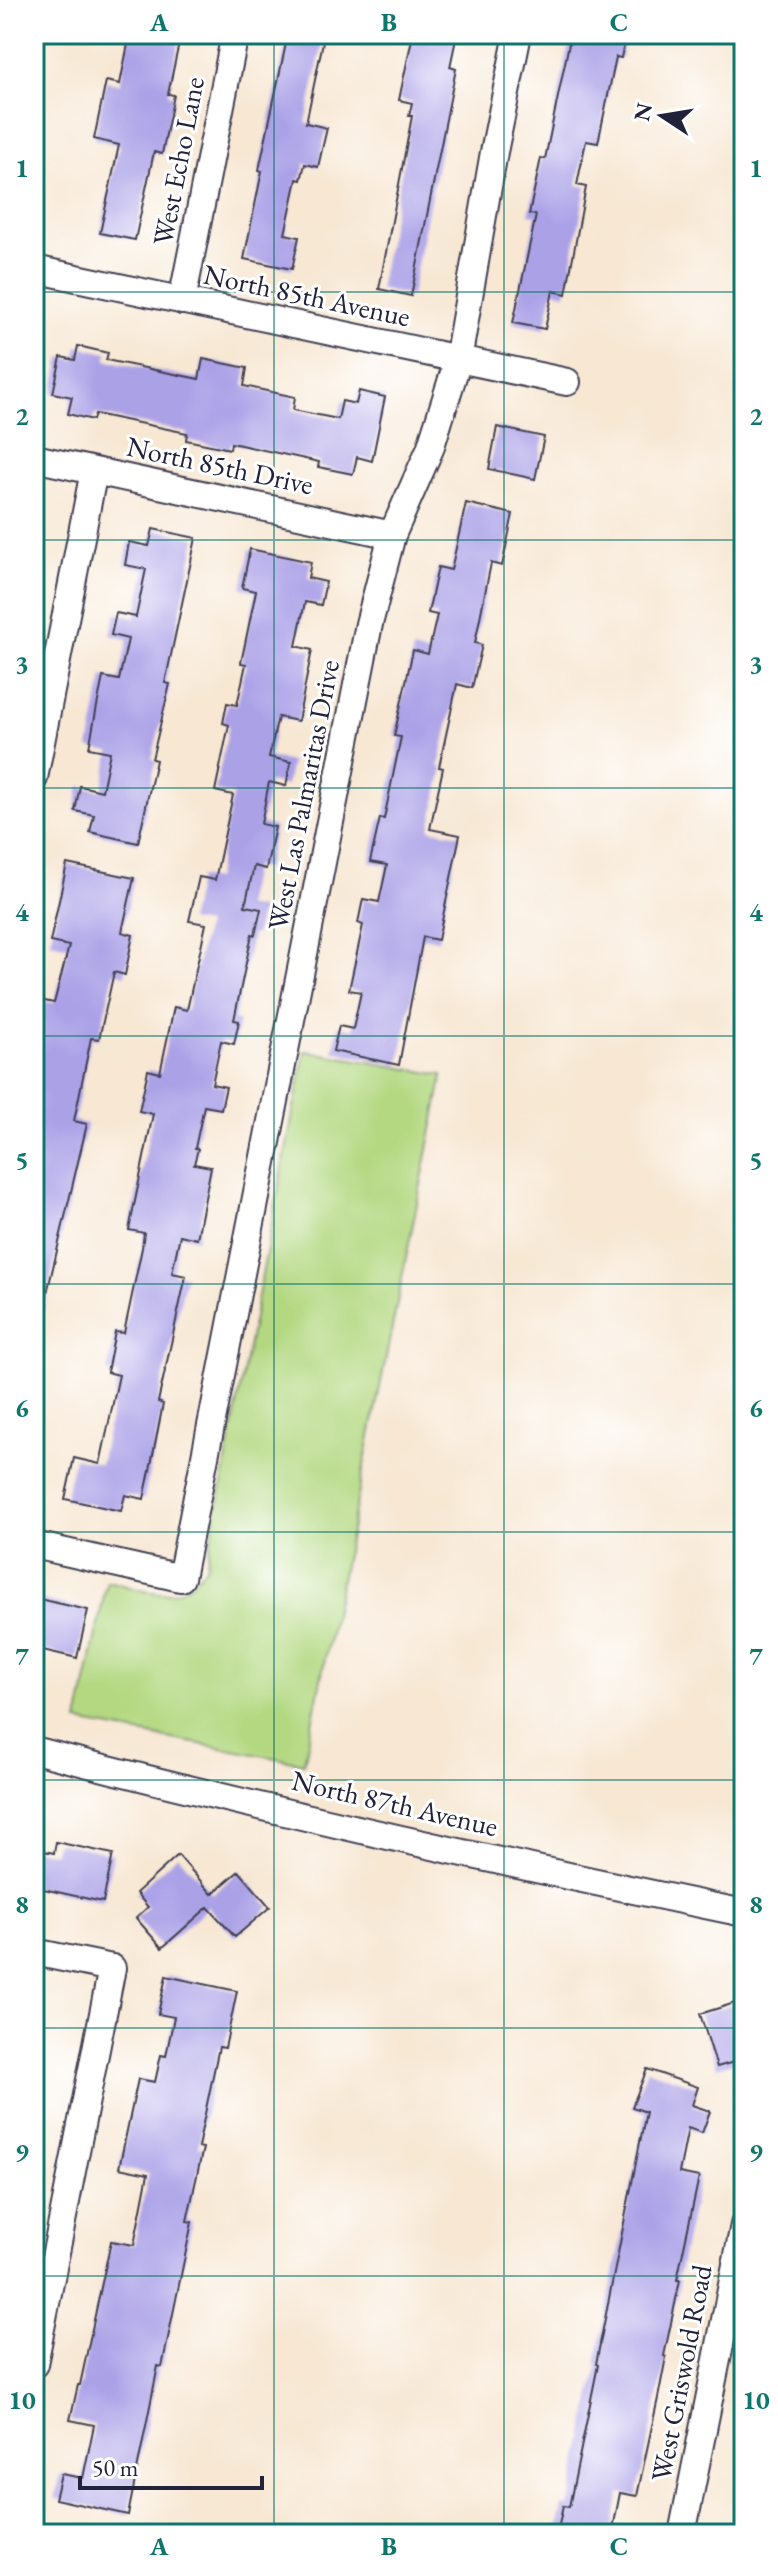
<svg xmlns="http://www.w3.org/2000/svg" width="778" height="2568" font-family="'EB Garamond',serif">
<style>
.green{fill:#b3d881;stroke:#6a7d5e;stroke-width:2}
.building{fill:#aba1e7}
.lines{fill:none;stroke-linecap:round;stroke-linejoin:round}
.minor-casing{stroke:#424052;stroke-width:30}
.minor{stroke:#fff;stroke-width:26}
.grid{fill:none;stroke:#0f766e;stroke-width:2;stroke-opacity:0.55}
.labels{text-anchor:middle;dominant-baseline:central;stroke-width:6;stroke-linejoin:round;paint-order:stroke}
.street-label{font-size:28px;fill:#22223b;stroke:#fff}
.neatline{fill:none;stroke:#0f766e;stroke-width:3}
.grid-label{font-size:26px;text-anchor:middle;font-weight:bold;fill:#0f766e}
</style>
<rect width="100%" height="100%" fill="#fff"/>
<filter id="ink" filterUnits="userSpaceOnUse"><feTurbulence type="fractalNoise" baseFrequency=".0125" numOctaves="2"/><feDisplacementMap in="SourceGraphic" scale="16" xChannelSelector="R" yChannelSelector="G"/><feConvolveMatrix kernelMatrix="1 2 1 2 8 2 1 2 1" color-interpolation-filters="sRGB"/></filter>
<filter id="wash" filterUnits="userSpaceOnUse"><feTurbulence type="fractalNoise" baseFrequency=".006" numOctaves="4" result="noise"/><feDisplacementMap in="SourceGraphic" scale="32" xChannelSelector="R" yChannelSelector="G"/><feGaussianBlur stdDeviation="1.8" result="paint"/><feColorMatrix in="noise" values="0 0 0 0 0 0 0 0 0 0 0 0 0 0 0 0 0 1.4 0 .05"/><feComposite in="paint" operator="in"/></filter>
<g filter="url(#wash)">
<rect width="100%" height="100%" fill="#f7e7d3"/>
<path class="green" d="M 305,1051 L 443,1075 L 304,1763 L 78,1722 L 107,1581 C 147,1590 177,1609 206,1567 Z"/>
<g id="blocks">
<path class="building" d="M 130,34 L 181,34 L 168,94 L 174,95 L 162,154 L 154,152 L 135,240 L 100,233 L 119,145 L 94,139 L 106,81 L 120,84 Z
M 288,34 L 324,37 L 306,123 L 327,128 L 318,167 L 305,164 L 301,180 L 297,179 L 285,234 L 299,237 L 292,269 L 244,259 L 262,171 L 259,170 Z
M 413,34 L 457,34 L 450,67 L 456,69 L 411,296 L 379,289 L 412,116 L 409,116 L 412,103 L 399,100 Z
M 571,34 L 626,34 L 621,58 L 616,57 L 598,143 L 586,141 L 577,185 L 586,187 L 566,294 L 553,291 L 545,329 L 513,323 L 536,215 L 529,214 L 541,158 L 545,159 Z
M 78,346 L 108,353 L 106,360 L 199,379 L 203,359 L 247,368 L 244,386 L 295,397 L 293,410 L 338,419 L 342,401 L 356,404 L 359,391 L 385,397 L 372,461 L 357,457 L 353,474 L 318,467 L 319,462 L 231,443 L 230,449 L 186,440 L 187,433 L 95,414 L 93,420 L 68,414 L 72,397 L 53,393 L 61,357 L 75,360 Z
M 497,427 L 544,437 L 535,479 L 489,469 Z
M 466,503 L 513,514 L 502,566 L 491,563 L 475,643 L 482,645 L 472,688 L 457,684 L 439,767 L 443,768 L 430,829 L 460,835 L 438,940 L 423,937 L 399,1065 L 333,1051 L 339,1026 L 353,1029 L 361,992 L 349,990 L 363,925 L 358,923 L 363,899 L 379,902 L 387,865 L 370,862 L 380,818 L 384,819 L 401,737 L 394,736 L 413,650 L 428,654 L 437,615 L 428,613 L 438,567 L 451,570 Z
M 153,529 L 196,538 L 165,683 L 170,684 L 152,759 L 156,760 L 138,843 L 90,832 L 94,815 L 75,811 L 80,786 L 102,791 L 110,752 L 89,748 L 98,701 L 103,677 L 119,680 L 128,639 L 111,635 L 116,613 L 136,617 L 146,569 L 125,565 L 129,542 L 149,546 Z
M 250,549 L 311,562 L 308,578 L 326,582 L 321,605 L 305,602 L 296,646 L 312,650 L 298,721 L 278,717 L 269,757 L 291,762 L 286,786 L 269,782 L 261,824 L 275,827 L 266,869 L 254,866 L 245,906 L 261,909 L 255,935 L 252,934 L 234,1020 L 239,1021 L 234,1044 L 221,1041 L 212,1084 L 226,1087 L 221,1109 L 204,1106 L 195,1148 L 198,1149 L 194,1164 L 211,1167 L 197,1239 L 180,1235 L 172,1273 L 186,1276 L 158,1402 L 163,1404 L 149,1475 L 144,1499 L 125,1495 L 121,1511 L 65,1499 L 74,1458 L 100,1464 L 119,1375 L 107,1372 L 115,1332 L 124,1333 L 142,1248 L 144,1233 L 129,1230 L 153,1114 L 139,1111 L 148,1070 L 160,1073 L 174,1007 L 187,1010 L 206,924 L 189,921 L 199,877 L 215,880 L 233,795 L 215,791 L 229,725 L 223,723 L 227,703 L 237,705 L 246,664 L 241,663 L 256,591 L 242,588 Z
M 67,864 L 134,878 L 122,932 L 133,935 L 125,975 L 114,972 L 99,1039 L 91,1038 L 74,1121 L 87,1124 L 43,1310 L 34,1309 L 34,1053 L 40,1027 L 34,1026 L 40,1000 L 54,1003 L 69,946 L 50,942 Z
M 39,1599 L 88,1610 L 77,1658 L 34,1648 L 34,1621 Z
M 56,1842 L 113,1854 L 103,1902 L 34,1887 L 34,1849 L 54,1853 Z
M 178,1855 L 212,1894 L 239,1871 L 270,1907 L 235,1937 L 208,1907 L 162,1948 L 136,1918 L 148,1907 L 136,1893 Z
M 166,1976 L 237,1991 L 225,2048 L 219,2047 L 198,2147 L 203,2148 L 187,2221 L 192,2222 L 162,2367 L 158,2366 L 128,2515 L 55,2499 L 61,2474 L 83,2478 L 94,2425 L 70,2420 L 78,2385 L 80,2385 L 111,2241 L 134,2245 L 148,2174 L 119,2168 L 138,2079 L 155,2082 L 161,2055 L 166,2056 L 174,2017 L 158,2014 Z
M 738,2002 L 744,2022 L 744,2059 L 717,2067 L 700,2014 Z
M 647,2069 L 698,2087 L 692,2105 L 710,2111 L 702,2133 L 688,2128 L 679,2173 L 699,2177 L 677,2280 L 680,2280 L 664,2356 L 666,2357 L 658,2398 L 637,2496 L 620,2493 L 612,2534 L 557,2534 L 563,2506 L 569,2507 L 598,2365 L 596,2364 L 646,2112 L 632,2107 Z"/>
</g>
</g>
<g filter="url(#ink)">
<use href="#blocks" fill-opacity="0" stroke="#424052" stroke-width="2"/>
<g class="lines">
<g class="minor-casing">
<path id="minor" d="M 34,269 L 567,382
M 182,301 L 235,34
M 34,458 L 392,535
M 34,778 L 94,471
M 34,1545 L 181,1578 L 369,624 L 392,535 L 430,449 L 458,360 L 494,152 L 518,34
M 34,1750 C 269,1811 506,1864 744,1913
M 34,1952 L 112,1968 L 34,2364
M 682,2534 L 744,2225"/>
</g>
<use href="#minor" class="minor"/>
</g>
</g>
<path class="grid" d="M 274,34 L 274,2534M 504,34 L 504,2534M 34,292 L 744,292M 34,540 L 744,540M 34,788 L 744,788M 34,1036 L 744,1036M 34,1284 L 744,1284M 34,1532 L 744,1532M 34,1780 L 744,1780M 34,2028 L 744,2028M 34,2276 L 744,2276"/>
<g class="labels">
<g class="street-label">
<text transform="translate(178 161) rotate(-79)">West Echo Lane</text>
<text transform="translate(307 295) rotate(12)">North 85th Avenue</text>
<text transform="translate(220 465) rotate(12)">North 85th Drive</text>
<text transform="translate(303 795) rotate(-79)">West Las Palmaritas Drive</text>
<text transform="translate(395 1803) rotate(13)">North 87th Avenue</text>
<text transform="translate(681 2373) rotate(-79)">West Griswold Road</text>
</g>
</g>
<rect width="778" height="2568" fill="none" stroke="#fff" stroke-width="88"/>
<g transform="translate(662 116) rotate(282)" stroke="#ffffff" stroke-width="6" paint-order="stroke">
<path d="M0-6L14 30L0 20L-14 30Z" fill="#22223b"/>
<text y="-12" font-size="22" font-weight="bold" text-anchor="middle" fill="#22223b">N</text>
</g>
<path d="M80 2476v12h182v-12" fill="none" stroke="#22223b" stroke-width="4"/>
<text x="92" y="2476" font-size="24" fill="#22223b" stroke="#ffffff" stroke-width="6" paint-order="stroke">50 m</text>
<rect x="44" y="44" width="690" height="2480" class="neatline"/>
<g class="grid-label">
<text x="159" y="31">A</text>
<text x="389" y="31">B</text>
<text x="619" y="31">C</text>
<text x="22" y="177">1</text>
<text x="756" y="177">1</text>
<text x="22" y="425">2</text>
<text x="756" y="425">2</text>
<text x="22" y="673">3</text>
<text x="756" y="673">3</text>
<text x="22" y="921">4</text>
<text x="756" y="921">4</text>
<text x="22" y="1169">5</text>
<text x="756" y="1169">5</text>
<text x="22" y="1417">6</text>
<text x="756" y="1417">6</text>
<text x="22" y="1665">7</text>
<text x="756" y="1665">7</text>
<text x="22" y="1913">8</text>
<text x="756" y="1913">8</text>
<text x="22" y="2161">9</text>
<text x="756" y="2161">9</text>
<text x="22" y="2409">10</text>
<text x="756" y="2409">10</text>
<text x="159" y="2555">A</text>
<text x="389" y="2555">B</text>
<text x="619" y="2555">C</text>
</g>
</svg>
